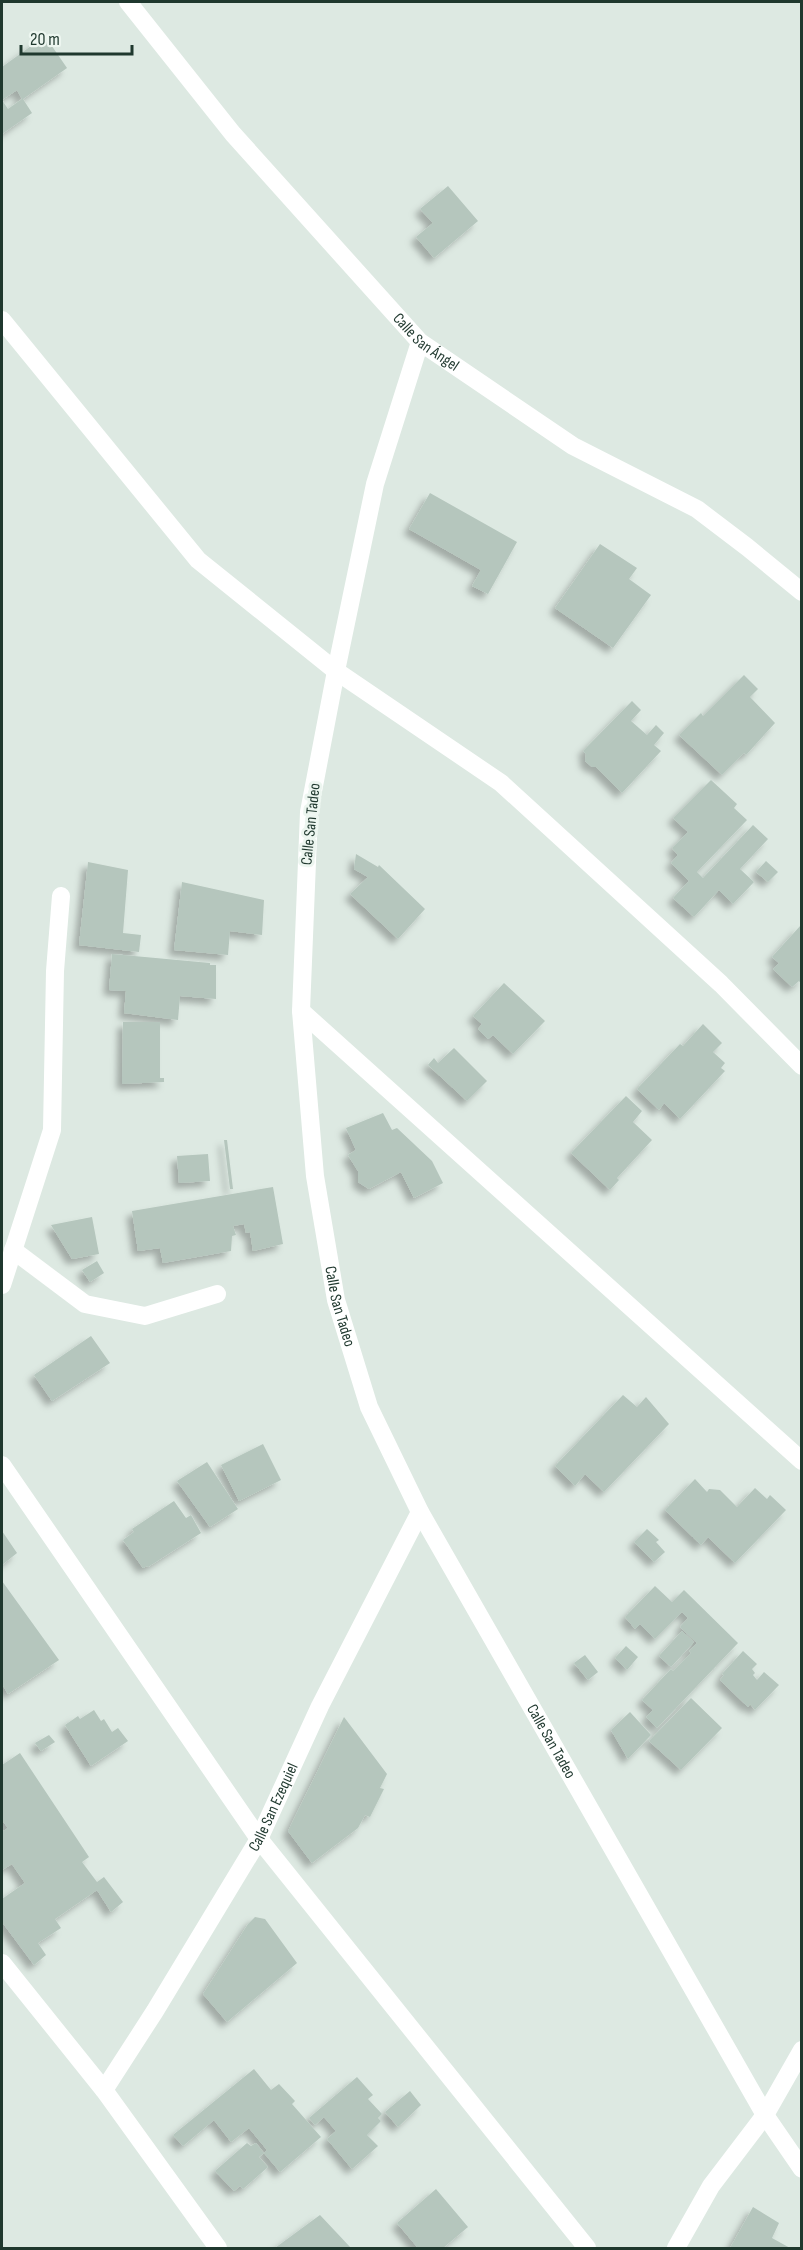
<svg xmlns="http://www.w3.org/2000/svg" width="803" height="2250" font-family="'Sofia Sans Condensed',sans-serif">
<style>
.building{fill:#b5c6bd;fill-rule:evenodd;filter:url(#shadow)}
.lines{fill:none;stroke-linecap:round;stroke-linejoin:round}
.lane{stroke:#fff;stroke-width:18}
.street{stroke:#fff;stroke-width:18}
.labels{text-anchor:middle;dominant-baseline:central;stroke-width:6;stroke-linejoin:round;paint-order:stroke}
.street-label{font-size:16px;fill:#1f382e;stroke:#edf6f0}
</style>
<defs>
<filter id="shadow"><feDropShadow dx="-5.5" dy="5.5" stdDeviation="3" flood-color="#0004"/></filter>
</defs>
<rect width="100%" height="100%" fill="#dde9e2"/>
<path class="building" d="M 45,36 L 67,68 L 23,99 L 32,113 L 2,134 L 2,67 ZM 17,90 L 22,99 L 8,109 L 2,100 Z
M 448,186 L 478,221 L 434,258 L 416,237 L 433,223 L 420,209 Z
M 430,493 L 517,542 L 488,594 L 472,586 L 481,570 L 409,529 Z
M 600,544 L 637,568 L 629,579 L 651,595 L 613,648 L 555,608 Z
M 744,675 L 758,689 L 750,697 L 775,723 L 746,755 L 744,753 L 722,775 L 679,735 L 701,713 L 703,716 Z
M 632,701 L 641,710 L 631,721 L 647,735 L 656,725 L 664,733 L 654,745 L 661,751 L 622,793 L 596,767 L 592,767 L 585,761 L 586,754 L 583,751 Z
M 711,780 L 737,804 L 734,808 L 747,820 L 697,872 L 703,878 L 753,825 L 768,839 L 740,869 L 754,882 L 733,904 L 719,890 L 694,917 L 673,898 L 689,881 L 671,863 L 678,855 L 672,848 L 688,832 L 673,818 Z
M 356,854 L 378,867 L 379,865 L 425,909 L 398,939 L 350,894 L 368,877 L 354,869 Z
M 766,861 L 778,872 L 768,882 L 756,872 Z
M 88,862 L 128,870 L 123,933 L 141,935 L 139,952 L 79,945 Z
M 182,882 L 264,900 L 262,935 L 230,931 L 228,955 L 174,950 Z
M 801,925 L 801,984 L 799,981 L 792,987 L 773,969 L 779,963 L 772,957 Z
M 112,954 L 210,963 L 210,965 L 216,965 L 216,999 L 180,996 L 178,1020 L 124,1013 L 126,991 L 109,990 Z
M 504,983 L 545,1021 L 513,1054 L 493,1035 L 488,1039 L 478,1029 L 482,1024 L 473,1016 Z
M 123,1022 L 160,1022 L 160,1078 L 164,1078 L 164,1082 L 122,1084 Z
M 703,1024 L 722,1043 L 713,1052 L 725,1063 L 721,1068 L 725,1071 L 680,1119 L 664,1103 L 659,1110 L 637,1089 L 680,1044 L 683,1046 Z
M 454,1048 L 487,1081 L 467,1101 L 428,1065 L 434,1058 L 438,1063 Z
M 626,1096 L 642,1111 L 633,1122 L 652,1140 L 617,1178 L 619,1180 L 610,1190 L 571,1153 Z
M 383,1113 L 392,1130 L 397,1128 L 432,1161 L 443,1183 L 414,1198 L 401,1172 L 369,1189 L 358,1182 L 358,1171 L 348,1155 L 356,1150 L 346,1128 Z
M 224,1140 L 227,1140 L 233,1189 L 230,1189 Z
M 208,1154 L 210,1181 L 179,1183 L 177,1156 Z
M 273,1187 L 283,1244 L 253,1251 L 250,1232 L 246,1233 L 244,1224 L 233,1226 L 236,1235 L 232,1236 L 231,1251 L 163,1263 L 160,1248 L 138,1251 L 132,1211 Z
M 92,1217 L 99,1254 L 72,1259 L 51,1225 Z
M 97,1261 L 104,1273 L 90,1282 L 82,1270 Z
M 91,1336 L 110,1363 L 52,1401 L 34,1375 Z
M 623,1395 L 637,1407 L 646,1397 L 669,1424 L 604,1492 L 585,1474 L 575,1486 L 555,1466 Z
M 263,1444 L 281,1480 L 239,1501 L 221,1465 Z
M 207,1462 L 238,1509 L 210,1527 L 177,1481 Z
M 695,1479 L 707,1492 L 709,1489 L 720,1490 L 737,1507 L 755,1488 L 767,1499 L 770,1495 L 786,1510 L 735,1563 L 708,1537 L 701,1545 L 665,1510 Z
M 174,1501 L 186,1518 L 191,1515 L 201,1533 L 148,1567 L 147,1566 L 143,1568 L 123,1540 L 134,1532 L 132,1529 Z
M 647,1529 L 659,1540 L 656,1542 L 665,1552 L 654,1562 L 634,1542 Z
M 2,1531 L 17,1553 L 2,1565 Z
M 2,1581 L 59,1660 L 8,1694 L 2,1684 Z
M 655,1586 L 672,1602 L 684,1590 L 738,1643 L 657,1728 L 646,1717 L 653,1710 L 642,1700 L 671,1669 L 673,1671 L 691,1653 L 689,1651 L 697,1643 L 680,1627 L 688,1618 L 682,1612 L 655,1639 L 640,1624 L 635,1629 L 625,1617 Z
M 682,1631 L 694,1642 L 671,1667 L 659,1656 Z
M 626,1646 L 638,1657 L 627,1670 L 615,1658 Z
M 743,1651 L 757,1664 L 752,1669 L 755,1673 L 753,1675 L 757,1680 L 764,1672 L 779,1685 L 755,1710 L 750,1704 L 748,1707 L 720,1680 L 724,1675 L 722,1674 Z
M 585,1655 L 598,1672 L 588,1680 L 574,1663 Z
M 691,1698 L 722,1728 L 681,1770 L 649,1741 Z
M 94,1710 L 101,1721 L 104,1719 L 112,1732 L 118,1728 L 128,1741 L 91,1766 L 65,1725 L 78,1716 L 80,1719 Z
M 630,1712 L 651,1735 L 628,1759 L 611,1730 Z
M 344,1717 L 387,1774 L 380,1788 L 384,1789 L 370,1817 L 365,1815 L 358,1828 L 312,1863 L 288,1831 Z
M 49,1735 L 55,1742 L 41,1751 L 35,1743 Z
M 20,1753 L 89,1857 L 82,1862 L 97,1882 L 104,1877 L 123,1902 L 111,1912 L 97,1890 L 55,1919 L 61,1928 L 38,1943 L 46,1955 L 34,1965 L 2,1922 L 2,1899 L 25,1883 L 12,1864 L 2,1870 L 2,1832 L 8,1828 L 2,1820 L 2,1765 Z
M 255,1917 L 265,1919 L 297,1963 L 227,2022 L 203,1994 L 248,1924 Z
M 254,2069 L 271,2090 L 279,2084 L 295,2101 L 292,2104 L 321,2137 L 280,2172 L 264,2153 L 267,2150 L 249,2128 L 231,2142 L 214,2120 L 183,2146 L 173,2135 Z
M 357,2077 L 373,2095 L 368,2099 L 382,2114 L 378,2118 L 381,2121 L 367,2135 L 378,2146 L 352,2169 L 327,2139 L 336,2131 L 324,2117 L 315,2125 L 309,2118 Z
M 410,2091 L 421,2105 L 398,2127 L 385,2112 Z
M 247,2143 L 251,2146 L 256,2143 L 264,2153 L 259,2157 L 268,2167 L 243,2189 L 240,2186 L 234,2191 L 215,2171 Z
M 436,2189 L 468,2227 L 443,2248 L 418,2248 L 397,2223 Z
M 753,2207 L 779,2223 L 772,2238 L 790,2248 L 730,2248 Z
M 320,2215 L 351,2248 L 275,2248 Z"/>
<g class="lines">
<path class="lane" d="M 13,1250 L 85,1304 L 145,1316 L 217,1294"/>
<g class="street">
<path id="s1" d="M 128,2 L 233,134 L 420,342 L 573,446 L 697,509 L 747,547 L 802,592"/>
<path d="M 2,320 L 198,560 L 336,671 L 501,783 L 721,984 L 802,1066"/>
<path id="s2" d="M 420,342 L 375,484 L 336,671 L 309,812 L 301,1011 L 315,1176 L 336,1300 L 369,1407 L 420,1512 L 765,2115 L 802,2169"/>
<path d="M 301,1011 L 802,1461"/>
<path d="M 2,1285 L 52,1130 L 55,971 L 61,896"/>
<path d="M 2,1465 L 259,1839 L 587,2248"/>
<path d="M 2,1963 L 104,2090 L 218,2248"/>
<path id="s3" d="M 104,2090 L 155,2011 L 259,1839 L 320,1706 L 420,1512"/>
<path d="M 676,2248 L 711,2186 L 765,2115 L 802,2050"/>
</g>
</g>
<g class="labels">
<g class="street-label">
<text stroke="none"><textPath href="#s1" startOffset="453">Calle San Ángel</textPath></text>
<text transform="translate(311 824) rotate(-84)">Calle San Tadeo</text>
<text stroke="none"><textPath href="#s2" startOffset="981">Calle San Tadeo</textPath></text>
<text stroke="none"><textPath href="#s2" startOffset="1467">Calle San Tadeo</textPath></text>
<text stroke="none"><textPath href="#s3" startOffset="330">Calle San Ezequiel</textPath></text>
</g>
</g>
<rect width="803" height="2250" fill="none" stroke="#1f382e" stroke-width="6"/>
<path d="M21 45v9h111v-9" fill="none" stroke="#1f382e" stroke-width="3"/>
<text x="30" y="45" font-size="18" fill="#1f382e" stroke="#edf6f0" stroke-width="4.5" paint-order="stroke">20 m</text>
</svg>
